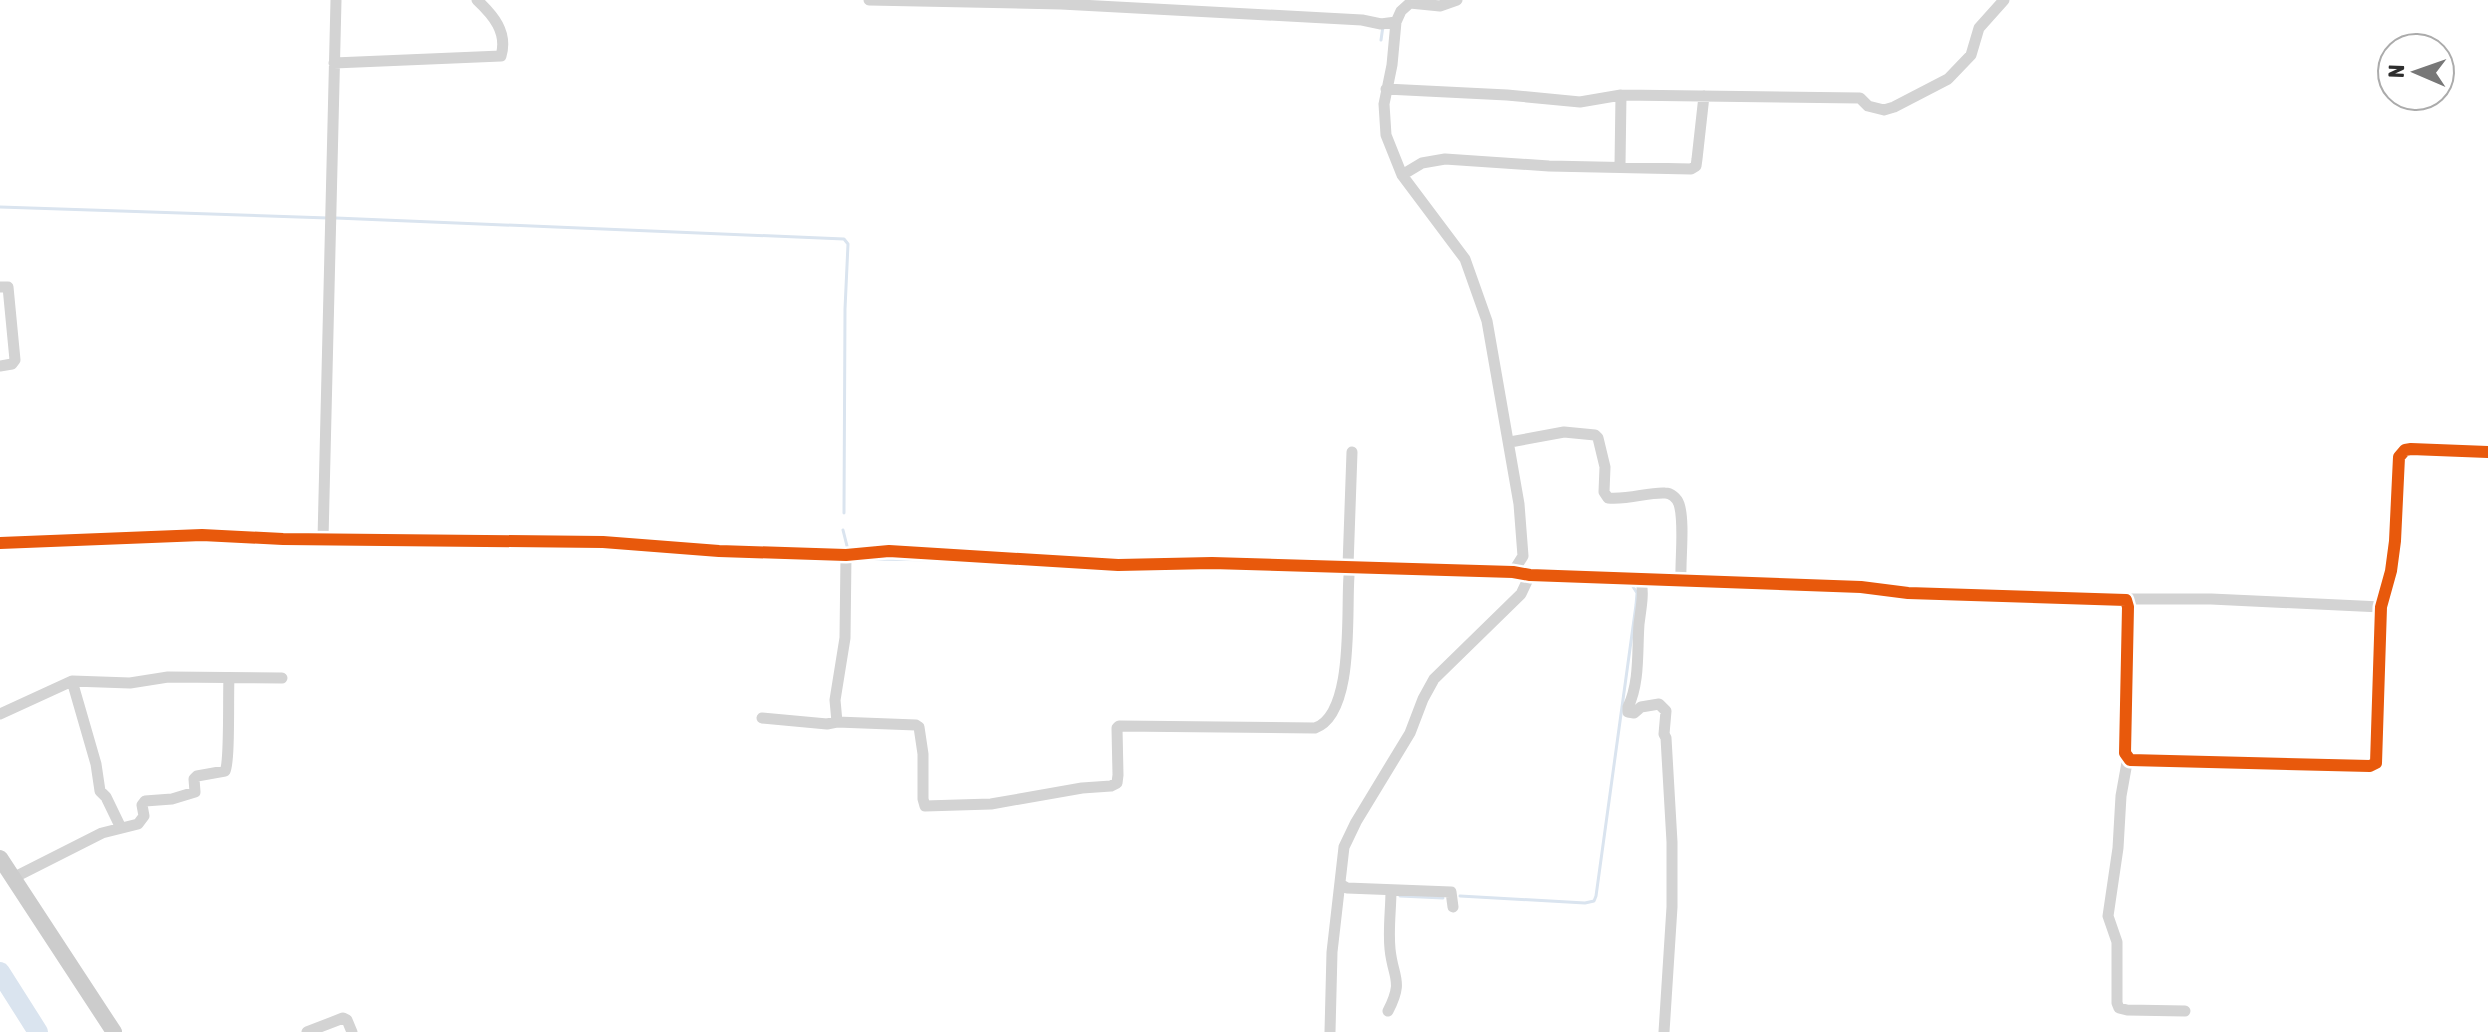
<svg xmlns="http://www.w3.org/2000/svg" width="2488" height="1032" font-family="'Asap Condensed',sans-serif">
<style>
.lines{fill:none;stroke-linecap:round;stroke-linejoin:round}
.stream{stroke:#dae4ef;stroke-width:3}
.river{stroke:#dae4ef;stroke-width:20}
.street{stroke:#d3d3d3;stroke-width:11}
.secondary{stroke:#ccc;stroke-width:16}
.cycleway-casing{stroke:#fff;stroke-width:17}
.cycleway{stroke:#e8590c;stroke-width:12}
</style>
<rect width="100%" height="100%" fill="#fff"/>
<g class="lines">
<path class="stream" d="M 1381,40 L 1383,26
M 0,207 L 328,218
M 336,218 L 844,239 L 848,244 L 845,309 L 844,513
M 843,530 L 848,550
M 862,559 L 947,560
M 1400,896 L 1443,898
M 1460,896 L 1585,903 L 1594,901 L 1596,896 L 1636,605 L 1637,593 L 1632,585"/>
<path class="river" d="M 0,972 L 38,1032"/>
<path class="street" d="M 869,0 L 1061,4 L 1362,20 L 1381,24 L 1396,22 L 1392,65 L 1384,104 L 1386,135 L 1402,175 L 1465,259 L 1487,321 L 1519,504 L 1523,556 L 1513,572
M 1396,22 L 1401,11 L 1410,3 L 1440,6 L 1457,0
M 334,63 L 501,56 C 508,32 493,15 477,0
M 1386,89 L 1507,95 L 1580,102 L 1621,95 L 1860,98 L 1868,106 L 1884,110 L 1894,107 L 1948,79 L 1971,55 L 1979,28 L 2004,0
M 1620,165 L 1621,95
M 1402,175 L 1422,163 L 1445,159 L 1549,166 L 1691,169 L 1696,166 L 1697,159 L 1704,96
M 0,287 L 8,287 L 15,360 L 12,364 L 0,366
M 1510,442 L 1564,432 L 1595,435 L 1598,438 L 1605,467 L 1604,492 L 1608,498 C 1629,500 1648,492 1665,493 C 1671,493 1677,498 1679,504 C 1685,522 1680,560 1681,581
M 323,539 L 336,0
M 0,543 L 202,535 L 283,539 L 603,542 L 719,551 L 846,555 L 889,551 L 1118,565 L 1212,563 L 1513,572 L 1530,575 L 1861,587 L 1908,593 L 2126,600 L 2128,607 L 2125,753 L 2130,760 L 2370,766 L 2376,763 L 2381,607 L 2391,571 L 2395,541 L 2399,457 L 2405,450 L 2411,449 L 2488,452
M 1348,566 L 1352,452
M 1641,579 C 1644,595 1641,608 1639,624 C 1637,651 1640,682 1628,707 L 1628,712 L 1634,713 L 1641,707 L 1659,704 L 1666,711 L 1664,734 L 1666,738 L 1672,842 L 1672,907 L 1664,1032
M 2127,604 L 2131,599 L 2211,599 L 2381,607
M 72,681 L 96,764 L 100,791 L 106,797 L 121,828
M 0,714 L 72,681 L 130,683 L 168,677 L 282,678
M 762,718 L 827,724 L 837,722 L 916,725 L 919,727 L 923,754 L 923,799 L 925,806 L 991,804 L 1082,788 L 1111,786 L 1117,783 L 1118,775 L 1117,728 L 1119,726 L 1315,728 C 1355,714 1346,611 1349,576
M 837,722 L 835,700 L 845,638 L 846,555
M 2128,757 L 2121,796 L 2118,848 L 2108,916 L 2117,942 L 2117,1003 L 2119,1008 L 2127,1010 L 2185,1011
M 13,878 L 102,833 L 138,824 L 144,816 L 142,805 L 145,801 L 172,799 L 195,792 L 194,779 L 197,776 L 225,771 C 230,762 228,694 229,678
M 1340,884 L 1347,888 L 1451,892 L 1453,907
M 1388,1011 C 1404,980 1393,979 1390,949 C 1388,929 1391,909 1391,890
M 307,1032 L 343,1018 L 347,1020 L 352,1032
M 1330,1032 L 1332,952 L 1344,847 L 1356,822 L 1410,733 L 1423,699 L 1434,679 L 1521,594 L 1530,575"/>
<path class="secondary" d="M 0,858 L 114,1032"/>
<g class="cycleway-casing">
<path id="cycleway" d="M 0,543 L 202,535 L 283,539 L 603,542 L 719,551 L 846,555 L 889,551 L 1118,565 L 1212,563 L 1513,572 L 1530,575 L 1861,587 L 1908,593 L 2126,600 L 2128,607 L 2125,753 L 2130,760 L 2370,766 L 2376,763 L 2381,607 L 2391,571 L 2395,541 L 2399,457 L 2405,450 L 2411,449 L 2488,452"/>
</g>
<use href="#cycleway" class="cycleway"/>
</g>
<g transform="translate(2416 72) rotate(272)"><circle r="38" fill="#ffffff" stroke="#ababab" stroke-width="2"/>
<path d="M0-6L14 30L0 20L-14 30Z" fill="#777777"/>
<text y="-12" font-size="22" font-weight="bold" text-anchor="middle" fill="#2e2e2e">N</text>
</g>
</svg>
